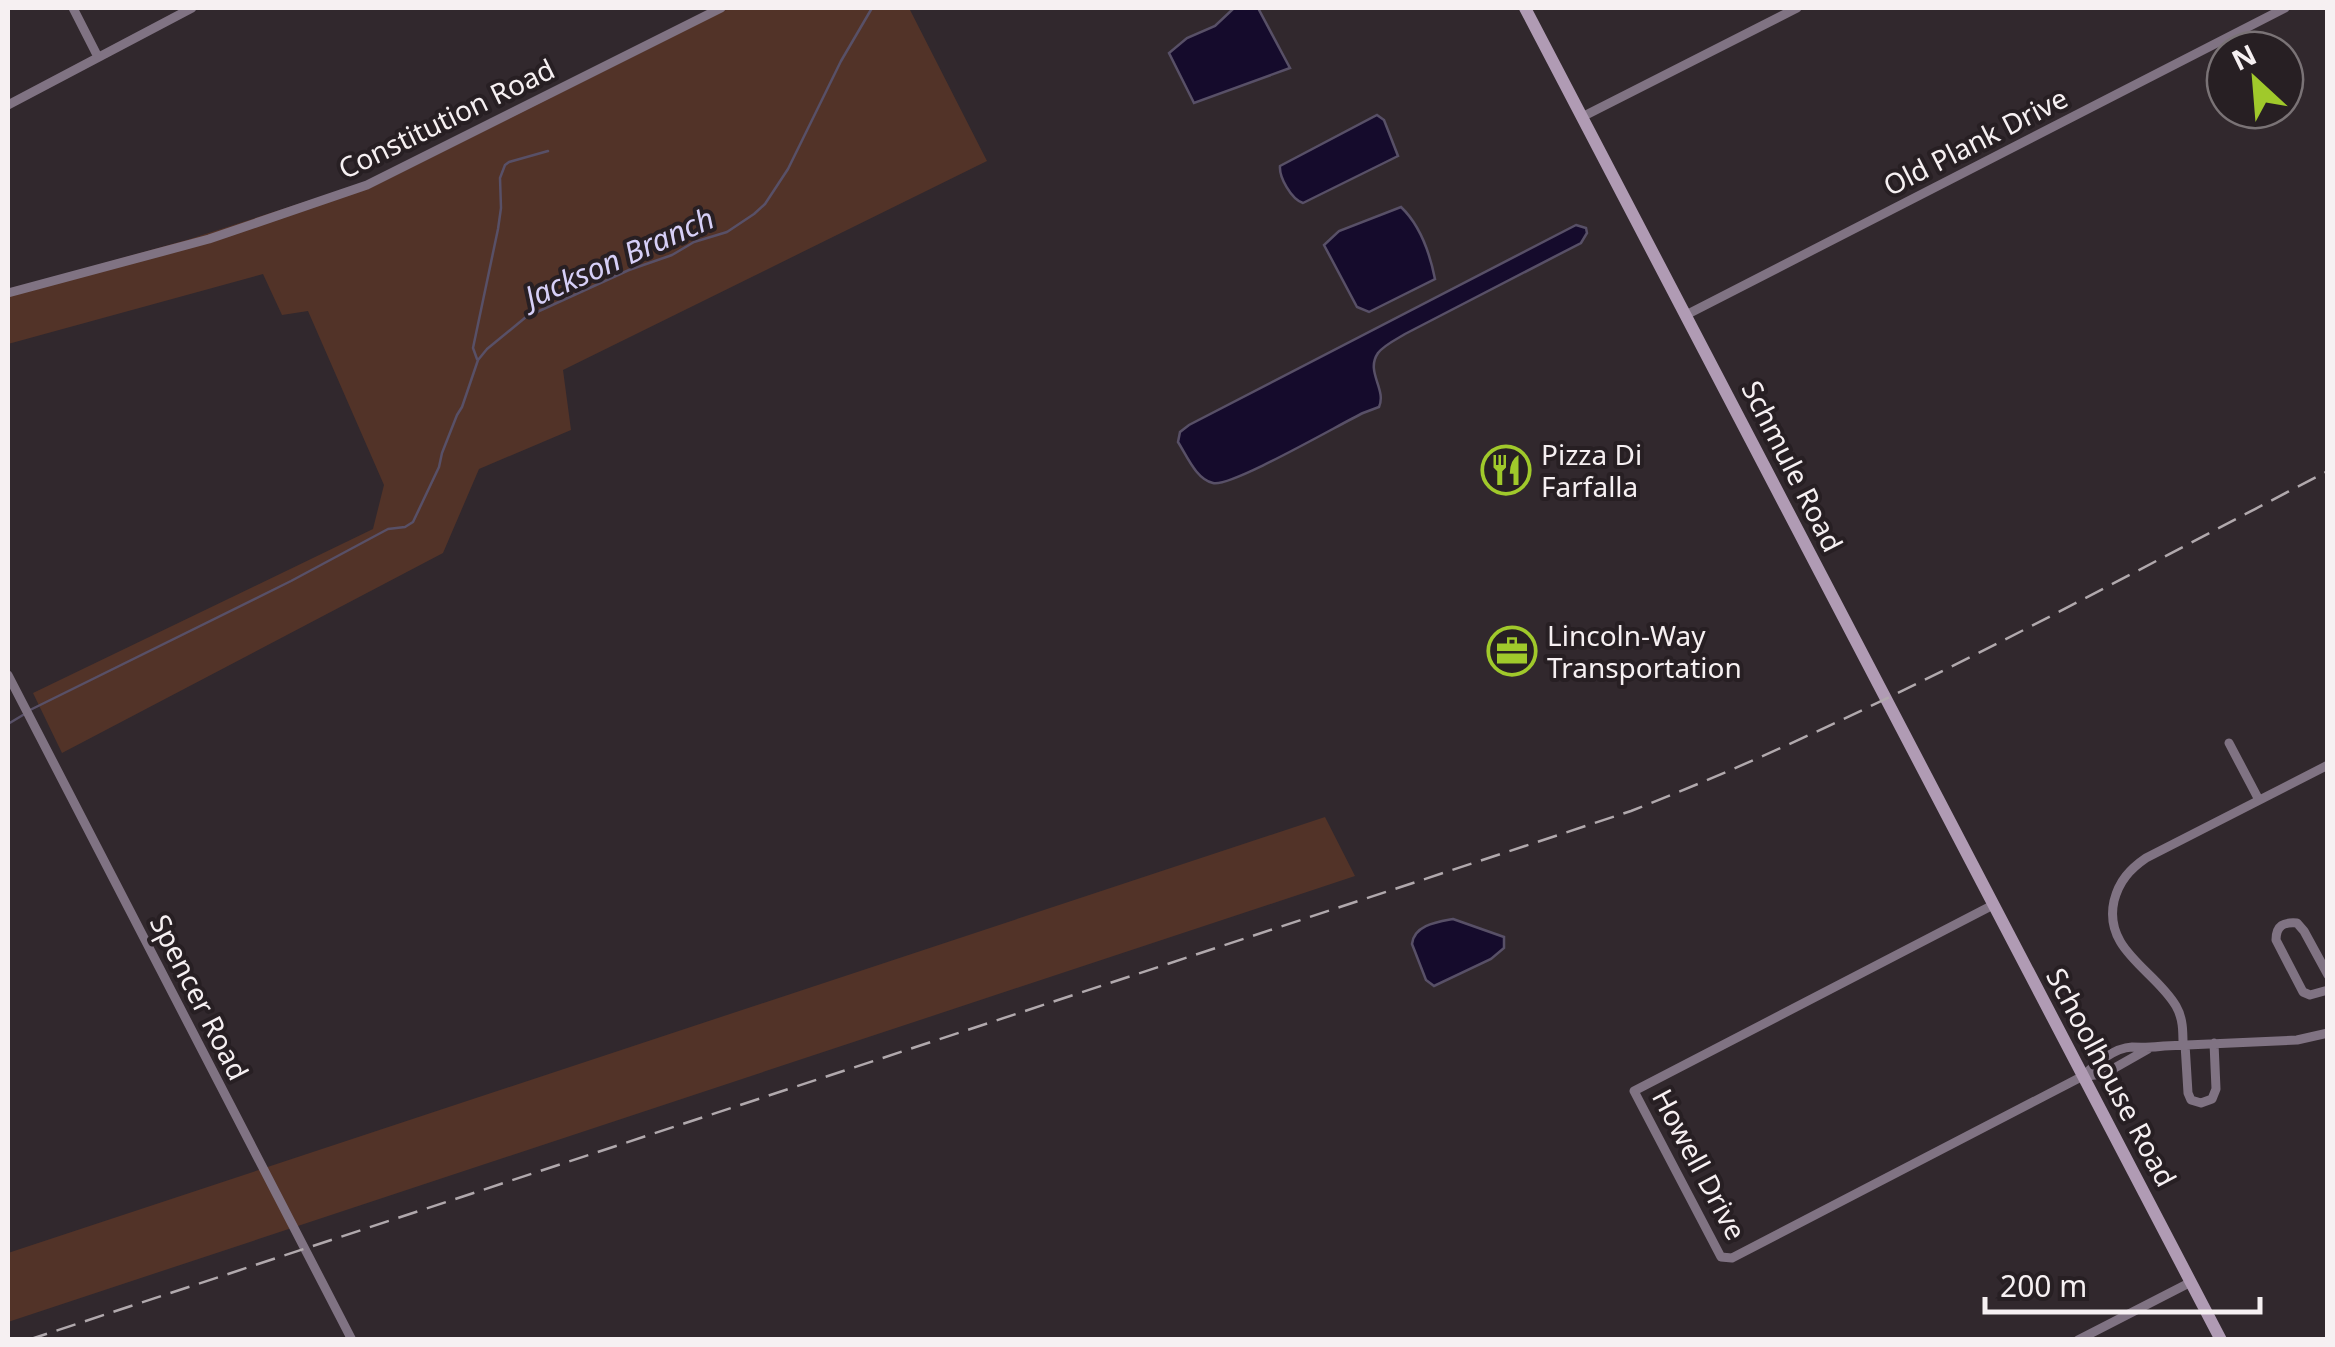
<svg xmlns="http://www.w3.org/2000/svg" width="2335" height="1347" font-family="'Noto Sans',sans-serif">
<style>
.green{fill:#523328}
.water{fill:#150b2c;stroke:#585067;stroke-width:2.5}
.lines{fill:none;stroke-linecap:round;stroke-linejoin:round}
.stream{stroke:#585067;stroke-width:2.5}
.street{stroke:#807383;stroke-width:9}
.secondary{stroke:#b09bb4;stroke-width:12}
.rail{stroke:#b1a9ad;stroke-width:2.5;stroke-dasharray:20 10;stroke-linecap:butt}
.labels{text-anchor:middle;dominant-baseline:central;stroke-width:8;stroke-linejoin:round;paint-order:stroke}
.street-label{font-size:28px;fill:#f6f0f2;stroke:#271f23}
.poi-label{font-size:28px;fill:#f6f0f2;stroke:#271f23;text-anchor:start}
.water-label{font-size:30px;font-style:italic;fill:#d6cff7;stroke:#271f23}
</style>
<rect width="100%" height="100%" fill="#31282d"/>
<path class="green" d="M 713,8 L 909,8 L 987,161 L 563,370 L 571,430 L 479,469 L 443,553 L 62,753 L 33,693 L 373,529 L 384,485 L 308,311 L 282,315 L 263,274 L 8,344 L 8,290 L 190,239 L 363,183 Z
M 1325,817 L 1355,876 L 8,1322 L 8,1253 Z"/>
<path class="water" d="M 1234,8 L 1258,8 L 1290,68 L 1194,103 L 1169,53 L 1187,38 L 1215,26 Z
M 1377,115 L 1384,120 L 1398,156 L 1303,203 C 1291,199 1279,177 1280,166 Z
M 1401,207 C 1420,225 1430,254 1435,279 L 1369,312 L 1357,307 L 1324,245 L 1339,231 Z
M 1576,225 L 1586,228 L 1587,233 L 1581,243 L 1405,334 C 1397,339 1384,345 1378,353 C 1365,372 1387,389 1379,407 L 1363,413 C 1340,424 1230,488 1213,483 C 1196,479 1187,456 1178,442 L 1180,432 L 1189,425 Z
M 1453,919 L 1504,937 L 1504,948 L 1491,959 L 1434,986 L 1426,980 L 1412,944 C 1414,925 1437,922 1453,919 Z"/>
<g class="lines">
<path class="stream" d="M 477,359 L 473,348 L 498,229 L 501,208 L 500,178 L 505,165 L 509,162 L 548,151
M 30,710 L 291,581 L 388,529 L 405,527 L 413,522 L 439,467 L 442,453 L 457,415 L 462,407 L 478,360 L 487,349 L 526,317 L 629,270 L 672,255 L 694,242 L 727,232 L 754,214 L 765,204 L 788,169 L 841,61 L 872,8
M 8,724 L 23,715"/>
<path class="street" d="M 73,8 L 98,57
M 8,105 L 192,8
M 1582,117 L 1797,8
M 8,293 L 209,239 L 367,185 L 721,8
M 1686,315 L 2285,8
M 8,675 L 352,1340
M 2229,743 L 2259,800
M 1993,905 L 1634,1091 L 1721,1257 L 1732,1258 L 2083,1076 C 2096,1064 2113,1048 2132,1047 C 2145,1047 2150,1048 2164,1046 L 2297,1040 L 2328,1033
M 2328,975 L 2304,931 L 2297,923 C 2284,922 2276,925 2276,940 L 2303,992 L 2310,995 L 2328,990
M 2185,1044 L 2188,1093 L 2191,1100 L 2201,1103 L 2212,1099 L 2216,1089 L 2214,1043
M 2183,1045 C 2183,1031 2183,1018 2176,1006 C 2155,970 2103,950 2114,901 C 2119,881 2130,869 2146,858 L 2328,765
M 2086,1076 L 2104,1074 L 2148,1049
M 2078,1340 L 2191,1282"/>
<path class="secondary" d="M 1525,8 L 2221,1340"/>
<path class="rail" d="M 28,1340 L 1631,811 C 1872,717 2098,590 2328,471"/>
</g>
<defs>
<g id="restaurant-ring" transform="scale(2.5)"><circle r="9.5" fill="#271f23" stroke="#a0c92b" stroke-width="1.5"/><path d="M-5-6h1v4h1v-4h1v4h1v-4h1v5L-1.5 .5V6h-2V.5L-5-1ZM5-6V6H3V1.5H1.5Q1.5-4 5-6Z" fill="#a0c92b"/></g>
<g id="office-ring" transform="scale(2.5)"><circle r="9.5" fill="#271f23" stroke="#a0c92b" stroke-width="1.5"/><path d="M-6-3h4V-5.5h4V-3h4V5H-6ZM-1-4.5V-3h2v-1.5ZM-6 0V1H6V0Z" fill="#a0c92b"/></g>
</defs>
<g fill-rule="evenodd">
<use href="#restaurant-ring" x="1506" y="470"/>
<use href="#office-ring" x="1512" y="651"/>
</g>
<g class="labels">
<g class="street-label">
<text transform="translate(446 118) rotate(-26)">Constitution Road</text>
<text transform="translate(1975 141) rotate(-27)">Old Plank Drive</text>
<text transform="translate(1793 466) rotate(63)">Schmule Road</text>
<text transform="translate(200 997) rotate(63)">Spencer Road</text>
<text transform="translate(2112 1077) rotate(62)">Schoolhouse Road</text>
<text transform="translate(1700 1164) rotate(62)">Howell Drive</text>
</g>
<g class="poi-label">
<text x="1541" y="454">Pizza Di<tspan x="1541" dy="32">Farfalla</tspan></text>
<text x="1547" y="635">Lincoln-Way<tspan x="1547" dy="32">Transportation</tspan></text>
</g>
<g class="water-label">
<text transform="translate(619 257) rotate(-24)">Jackson Branch</text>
</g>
</g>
<rect width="2335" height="1347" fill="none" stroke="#f6f0f2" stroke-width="20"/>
<g transform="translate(2255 80) rotate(334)"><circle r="48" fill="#271f23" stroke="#7a7376" stroke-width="2.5"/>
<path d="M0-8L18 38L0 25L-18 38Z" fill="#a0c92b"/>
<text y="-15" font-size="28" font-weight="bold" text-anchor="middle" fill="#f6f0f2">N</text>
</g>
<path d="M1985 1297v15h275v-15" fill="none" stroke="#f6f0f2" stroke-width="5"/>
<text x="2000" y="1297" font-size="30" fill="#f6f0f2" stroke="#271f23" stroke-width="8" paint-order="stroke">200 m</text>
</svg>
